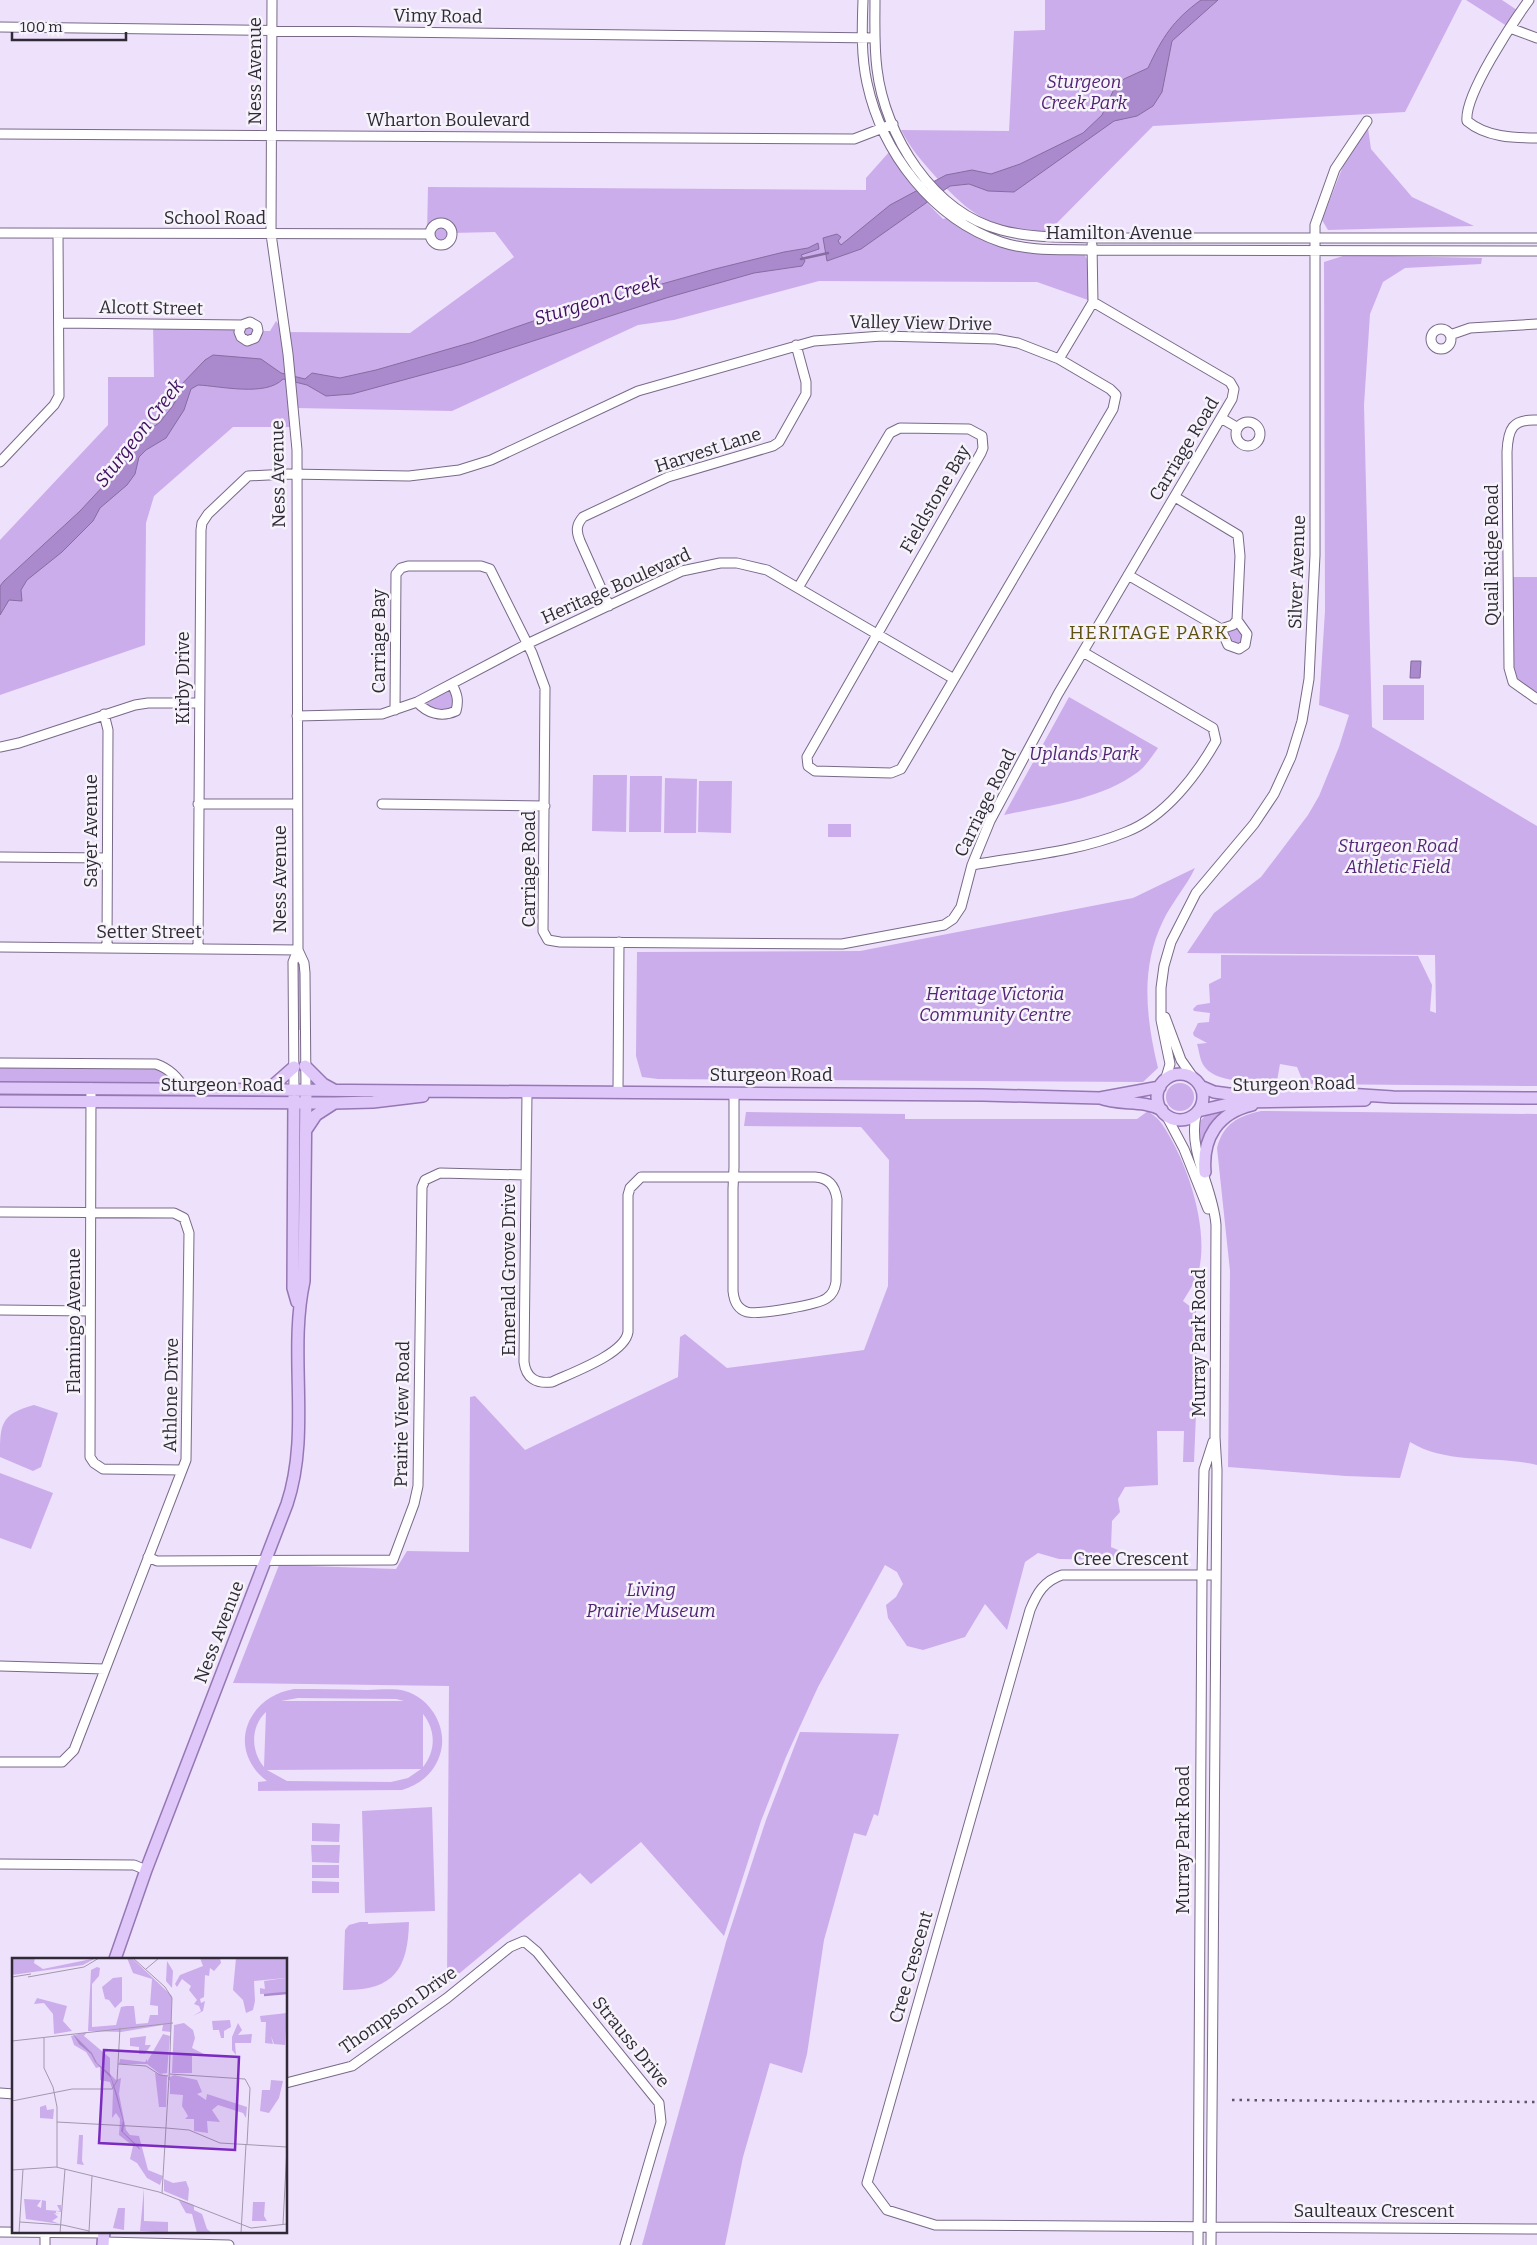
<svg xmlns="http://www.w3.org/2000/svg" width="1537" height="2245" font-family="Bitter,serif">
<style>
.green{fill:#ccadeb;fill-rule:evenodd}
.water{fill:#ab89cd;stroke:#866ca0}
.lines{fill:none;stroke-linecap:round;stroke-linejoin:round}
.stream{stroke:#866ca0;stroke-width:2.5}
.minor-casing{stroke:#786a87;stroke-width:11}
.major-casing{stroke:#9578b3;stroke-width:14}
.minor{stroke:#fff;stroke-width:9}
.major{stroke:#e0c7fa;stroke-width:11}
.rail{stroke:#5e5666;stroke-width:2.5;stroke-dasharray:2.5 5;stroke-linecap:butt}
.labels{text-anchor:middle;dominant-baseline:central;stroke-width:5;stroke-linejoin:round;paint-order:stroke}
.street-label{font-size:18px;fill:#302a36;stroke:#f6f3fa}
.park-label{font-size:18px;font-style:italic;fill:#512475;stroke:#f6f3fa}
.water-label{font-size:19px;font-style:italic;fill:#3f0e60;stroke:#f6f3fa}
.neighbourhood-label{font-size:19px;letter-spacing:1px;fill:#5e5113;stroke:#f6f3fa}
.inset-river{fill:none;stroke:#ab89cd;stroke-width:2.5}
.inset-road{fill:none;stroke:#a298ad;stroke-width:1}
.view{fill:#7b2cbf;fill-opacity:0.15;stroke:#7b2cbf;stroke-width:2.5}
.inset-edge{fill:none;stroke:#302a36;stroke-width:2.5}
</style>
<rect width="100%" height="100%" fill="#eee1fc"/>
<path class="green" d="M 1045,0 L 1462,0 L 1405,112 L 1153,126 L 1048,232 C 993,231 971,216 935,176 C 921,160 911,149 901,130 L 1009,131 L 1014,31 L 1045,30 Z
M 1466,0 L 1502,0 L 1520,12 L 1510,28 Z
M 1368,128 L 1371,149 L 1412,197 L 1474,226 L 1328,230 L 1322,220 L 1343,166 Z
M 890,151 C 905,177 921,198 943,219 L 947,218 C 993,252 1030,250 1084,254 L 1088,261 L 1088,300 L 1037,282 L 819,281 L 674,320 L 638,325 L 452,411 L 295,408 L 296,427 L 233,427 L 154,496 L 146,523 L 145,645 L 0,695 L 0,540 L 108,425 L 108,377 L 154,377 L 153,324 L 244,323 L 258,331 L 270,331 L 276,321 L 285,332 L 410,333 L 514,257 L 495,232 L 452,233 L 446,243 L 439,245 L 433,242 L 430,234 L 427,234 L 428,187 L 866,190 L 866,178 Z
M 1346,255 L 1482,258 L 1481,264 L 1405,268 L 1383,282 L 1370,314 L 1364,405 L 1372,727 L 1537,826 L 1537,1086 L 1304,1084 L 1297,1067 L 1280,1064 L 1277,1081 C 1257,1082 1216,1084 1204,1066 C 1200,1061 1199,1050 1197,1044 L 1207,1043 L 1194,1036 L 1193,1033 L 1198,1023 L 1209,1022 L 1210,1013 L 1194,1011 L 1193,1009 L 1197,1005 L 1210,1003 L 1209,984 L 1221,978 L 1221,955 L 1418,956 L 1432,985 L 1430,1011 L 1436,1013 L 1435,955 L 1187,953 L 1214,913 L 1261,877 L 1308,815 L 1319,796 L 1339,747 L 1349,715 L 1319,705 L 1325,611 L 1324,262 Z
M 1509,577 L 1537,577 L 1537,699 L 1513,682 Z
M 1237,620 L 1248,639 L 1233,649 L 1221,629 Z
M 452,684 L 456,711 L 429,713 L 417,702 Z
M 1383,685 L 1424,685 L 1424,720 L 1383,720 Z
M 1069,697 L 1158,748 C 1152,756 1146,766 1138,772 C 1100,800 1050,805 1004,815 Z
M 593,775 L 627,775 L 626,832 L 592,831 Z
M 630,776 L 662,776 L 661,832 L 629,832 Z
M 665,778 L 697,779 L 696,833 L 664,833 Z
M 699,781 L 732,781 L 731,833 L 698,832 Z
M 828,824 L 851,824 L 851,837 L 828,837 Z
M 1195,868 C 1186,887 1172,902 1163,921 C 1140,968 1146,1018 1158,1068 L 1143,1082 L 658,1079 L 642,1077 L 636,1056 L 637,952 L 860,951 L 1133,898 Z
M 298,950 L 304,963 L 305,1030 L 293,1030 Z
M 0,1063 L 156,1064 L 185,1089 L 198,1089 L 198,1102 L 0,1101 Z
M1166 1097a14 14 0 1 1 28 0a14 14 0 1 1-28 0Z
M 1231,1108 L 1213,1123 L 1202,1147 L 1200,1147 C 1192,1116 1206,1113 1231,1108 Z
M 1148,1111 C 1153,1115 1158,1118 1162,1124 C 1187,1161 1209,1226 1199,1270 C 1196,1281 1189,1291 1183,1301 L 1196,1311 L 1197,1390 L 1194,1462 L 1183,1462 L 1184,1431 L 1157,1431 L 1158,1485 L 1125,1487 L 1118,1499 L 1120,1512 L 1112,1521 L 1111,1547 L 1120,1551 L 1120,1560 L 1059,1559 L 1038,1553 L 1025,1562 L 1007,1630 L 985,1604 L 965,1637 L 923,1650 L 907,1646 L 888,1618 L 886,1605 L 896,1597 L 903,1584 L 897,1572 L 885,1565 L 818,1687 L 786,1757 L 761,1821 L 724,1936 L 641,1842 L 591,1884 L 580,1873 L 449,1982 L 447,1981 L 449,1686 L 233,1683 L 279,1565 L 396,1569 L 407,1551 L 469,1552 L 470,1397 L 475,1396 L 525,1450 L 678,1377 L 680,1337 L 685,1334 L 727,1368 L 864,1350 L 888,1286 L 889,1160 L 861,1127 L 744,1126 L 746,1112 L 905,1114 L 905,1119 L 1137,1119 Z
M 1261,1111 L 1537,1114 L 1537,1465 C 1496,1455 1447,1465 1410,1442 L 1400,1478 L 1346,1476 L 1228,1467 L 1230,1271 L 1217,1148 C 1223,1124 1238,1116 1261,1111 Z
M 34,1405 L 58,1413 L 41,1467 L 33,1471 L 0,1457 C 0,1425 0,1414 34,1405 Z
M 0,1473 L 53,1493 L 31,1549 L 0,1538 Z
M 294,1689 C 318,1689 342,1689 367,1690 C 379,1690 393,1688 405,1691 C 430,1698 447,1726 441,1751 C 436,1771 422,1784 402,1790 L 258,1791 L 258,1782 L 267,1781 C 226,1750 246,1697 294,1689 ZM 298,1698 L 396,1699 L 404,1701 L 281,1701 ZM 266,1712 L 264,1767 C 251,1751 250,1727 266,1712 ZM 423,1714 C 436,1730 436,1751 423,1767 ZM 421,1769 L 408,1778 L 391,1782 L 287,1781 L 267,1770 Z
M 800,1732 L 899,1734 L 878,1816 L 874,1814 L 866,1836 L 854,1833 L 824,1940 L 807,2054 L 802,2073 L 770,2063 L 743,2157 L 725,2245 L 642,2245 L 726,1942 L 766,1820 Z
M 432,1807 L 435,1911 L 365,1913 L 362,1811 Z
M 312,1823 L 340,1824 L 339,1842 L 312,1841 Z
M 311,1845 L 340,1845 L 339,1863 L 312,1862 Z
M 312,1865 L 339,1865 L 339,1878 L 312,1878 Z
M 312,1881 L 339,1882 L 339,1893 L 312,1893 Z
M 360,1922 L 368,1922 L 368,1924 L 409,1922 C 408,1970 393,1991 343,1990 L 345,1930 L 349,1925 Z"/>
<path class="water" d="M 1201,0 L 1218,0 L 1172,41 L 1162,92 L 1153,106 L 1137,116 L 1114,121 L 1014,192 L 988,191 L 969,184 L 950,186 L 861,249 L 827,261 L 823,238 L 837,234 L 841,237 L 838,241 L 841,245 L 890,205 L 946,175 L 972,170 L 991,174 L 1020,164 L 1083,133 L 1102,115 L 1115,87 L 1124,79 L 1148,68 C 1162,38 1173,20 1201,0 Z
M 818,243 L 819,249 L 801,255 L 805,261 L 802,266 L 754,273 L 666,298 L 462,364 L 352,394 L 326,396 L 307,385 L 283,379 C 266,397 220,386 198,385 L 191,389 L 184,410 L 166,438 L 146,450 L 139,457 L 135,474 L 127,485 L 100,508 L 93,521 L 62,552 L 27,580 L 21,590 L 22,601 L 9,600 L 0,615 L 0,586 L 4,581 L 80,511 L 119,469 L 120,458 L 135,439 L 159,423 L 172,407 L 179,395 L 179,387 L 205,360 L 213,355 L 261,359 L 281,373 L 305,379 L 312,373 L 340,378 L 376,370 L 473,342 L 545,317 L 715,269 L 784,252 L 808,248 Z
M 1411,661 L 1421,661 L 1420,678 L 1410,678 Z"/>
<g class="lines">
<path class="stream" d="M 801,259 L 828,253"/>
<g class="minor-casing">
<path id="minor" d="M 272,0 L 271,234 L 288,354 L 297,450 L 298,950 L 293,962 L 294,1091
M 863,0 C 862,28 861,56 867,83 C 882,153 933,219 1001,242 C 1031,252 1062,249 1092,250 L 1537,251
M 875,0 C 875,23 874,46 877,69 C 885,136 933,212 1001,230 C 1030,238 1062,237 1092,238 L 1537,238
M 1529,0 C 1513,22 1464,95 1467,121 C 1486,137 1513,138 1537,138
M 0,27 L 875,38
M 1510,28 L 1537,38
M 0,134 L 854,139 L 893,124
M430 234a11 11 0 1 1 22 0a11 11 0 1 1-22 0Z
M 0,233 L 430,234
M 59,323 L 242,325 L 250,322 L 257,326 L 258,331 L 255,338 L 247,341 L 241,337 L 239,332 L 242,325
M1431 339a10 10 0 1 1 20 0a10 10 0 1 1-20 0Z
M 1450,335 L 1470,328 L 1537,324
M 1059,359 L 1093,302 L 1092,245
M 1221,418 L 1238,428
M 1537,420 C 1512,419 1508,429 1507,452 L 1509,668 L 1513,682 L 1537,699
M1236 434a12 12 0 1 1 24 0a12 12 0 1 1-24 0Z
M 0,462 L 54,405 L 59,396 L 58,234
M 1128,575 L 1221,629 L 1233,625 L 1237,620 L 1240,556 L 1238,535 L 1175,497
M 609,606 L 580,541 C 576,531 576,525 583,517 L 668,477 L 773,446 L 779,442 L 806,394 L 806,382 L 796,345
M 1221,629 L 1228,645 L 1239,649 L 1245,645 L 1247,634 L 1237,620
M 417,702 C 427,713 441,718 456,711 C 459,700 457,694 452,684
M 395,710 L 396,574 L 401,568 L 408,566 L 481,566 L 490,569 L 532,653 L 545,688 L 543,931 L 548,940 L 560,942 L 842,944 L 944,925 L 953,919 L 961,907 L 972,865 L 990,821 L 1058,694 L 1232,399 L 1234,389 L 1230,382 L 1093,302
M 104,714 L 108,730 L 107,948
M 297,716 L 382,714 L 417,702 L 527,644 L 682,571 L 720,563 L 737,563 L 767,570 L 954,679
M 0,747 L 19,743 L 135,705 L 148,703 L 199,703
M 198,804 L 297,804
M 382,804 L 545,806
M 0,857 L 107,858
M 972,865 C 1023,856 1077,852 1126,832 C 1165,817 1196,776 1216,741 L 1213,728 L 1083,652
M 0,947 L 298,950
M 198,949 L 201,530 L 202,523 L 208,514 L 248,476 L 288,474 L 409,476 L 459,470 L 491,460 L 638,391 L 814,341 L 882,336 L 996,339 L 1018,343 L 1059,359 L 1110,389 L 1116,395 L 1113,409 L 901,769 L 891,773 L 815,771 L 808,766 L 807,757 L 981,453 L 983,448 L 982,436 L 969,429 L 900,428 L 890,433 L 798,588
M 298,950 L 304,963 L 305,973 L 306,1090
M 1165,1017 L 1181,1060 L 1195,1080
M 0,1063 L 156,1064 C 170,1069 177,1077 185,1089
M 1165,1081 L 1170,1064 L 1161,1020 L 1161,988 L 1164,966 L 1171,942 L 1196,893 L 1254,824 L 1274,794 L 1291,757 L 1302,721 L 1309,679 L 1315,555 L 1315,225 L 1335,169 L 1367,121
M 91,1088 L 90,1457 L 94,1463 L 103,1469 L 182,1470
M 527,1092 L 524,1362 C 526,1378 536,1384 552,1382 C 571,1373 625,1354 628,1332 L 628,1195 L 630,1188 L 641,1177 L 815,1177 C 829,1178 835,1186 837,1199 L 836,1282 C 835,1289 833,1294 827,1298 C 818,1305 758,1315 747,1312 C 737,1309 734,1301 733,1291 L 733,1189 L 734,1167 L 734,1093
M 618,1092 L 619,942
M 1166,1115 L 1184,1149 L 1208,1209
M 1196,1115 C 1188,1154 1213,1186 1216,1225 L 1215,1437 L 1217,1470 L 1211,2245
M 0,1212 L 174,1213 L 184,1218 L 189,1233 L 186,1460 L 74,1750 L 62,1762 L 0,1762
M 0,1310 L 90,1311
M 148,1557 L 157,1561 L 393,1560 L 414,1504 L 418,1486 L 422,1187 L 425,1180 L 440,1173 L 526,1175
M 1215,1575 L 1062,1575 C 1044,1581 1037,1593 1030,1610 L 867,2183 L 887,2210 L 935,2225 L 1537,2229
M 0,1666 L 105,1669
M 0,1864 L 134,1865 L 146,1870
M 286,2083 L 352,2066 L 447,1998 L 510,1947 L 524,1941 L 537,1952 L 659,2103 L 661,2122 L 625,2245
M 0,2093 L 14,2094
M 0,2232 L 104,2233
M 104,2242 L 229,2245
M 45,2245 L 45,2233
M 1198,2245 L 1202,1575 L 1204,1470 L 1213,1442"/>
</g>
<g class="major-casing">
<path id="major" d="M 305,1066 L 323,1084 L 334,1090
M1157 1097a23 23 0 1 1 46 0a23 23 0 1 1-46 0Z
M 1200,1086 L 1214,1092 L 1229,1094 L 1347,1094 L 1393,1097 L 1537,1098
M 0,1088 L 983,1095 L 1100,1098 C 1120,1106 1142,1099 1162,1110
M 269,1089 L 294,1067
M 294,1096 L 293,1288 L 297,1302
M 1100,1098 L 1160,1087
M 0,1101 L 334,1103 L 373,1102 L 423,1096
M 1198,1111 L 1237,1102 L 1365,1100
M 306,1130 L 316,1115 L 333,1104
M 1205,1172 C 1202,1138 1218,1113 1252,1105
M 115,1959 L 146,1870 L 287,1504 C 311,1432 288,1354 304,1281 L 306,1090
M 103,2245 L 104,2231"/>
</g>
<use href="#minor" class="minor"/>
<use href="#major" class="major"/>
<path class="rail" d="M 1232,2100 L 1537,2102"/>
</g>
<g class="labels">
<g class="street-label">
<text transform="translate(438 16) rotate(1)">Vimy Road</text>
<text transform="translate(255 71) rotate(-90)">Ness Avenue</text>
<text x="448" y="120">Wharton Boulevard</text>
<text x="215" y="218">School Road</text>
<text x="1119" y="233">Hamilton Avenue</text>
<text transform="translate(151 308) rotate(1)">Alcott Street</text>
<text transform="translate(921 323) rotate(1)">Valley View Drive</text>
<text transform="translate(1184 449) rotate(-59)">Carriage Road</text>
<text transform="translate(708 450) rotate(-18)">Harvest Lane</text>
<text transform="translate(278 474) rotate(-91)">Ness Avenue</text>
<text transform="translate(935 499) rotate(-60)">Fieldstone Bay</text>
<text transform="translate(1492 555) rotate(-90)">Quail Ridge Road</text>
<text transform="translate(1297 572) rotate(-88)">Silver Avenue</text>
<text transform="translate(616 586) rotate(-24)">Heritage Boulevard</text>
<text transform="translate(379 641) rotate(-90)">Carriage Bay</text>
<text transform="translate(183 678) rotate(-90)">Kirby Drive</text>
<text transform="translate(985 803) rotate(-64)">Carriage Road</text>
<text transform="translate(91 831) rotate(-90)">Sayer Avenue</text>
<text transform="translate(529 869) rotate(-90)">Carriage Road</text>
<text transform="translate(280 879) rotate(-90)">Ness Avenue</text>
<text x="149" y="932">Setter Street</text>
<text x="771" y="1075">Sturgeon Road</text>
<text transform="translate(1294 1084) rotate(-1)">Sturgeon Road</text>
<text x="222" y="1085">Sturgeon Road</text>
<text transform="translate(509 1270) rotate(-90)">Emerald Grove Drive</text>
<text transform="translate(74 1321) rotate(-90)">Flamingo Avenue</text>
<text transform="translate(1199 1343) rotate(-90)">Murray Park Road</text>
<text transform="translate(171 1395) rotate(-89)">Athlone Drive</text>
<text transform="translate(402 1414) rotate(-89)">Prairie View Road</text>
<text x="1131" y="1559">Cree Crescent</text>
<text transform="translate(219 1632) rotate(-69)">Ness Avenue</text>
<text transform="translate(1183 1840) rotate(-90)">Murray Park Road</text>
<text transform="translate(911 1967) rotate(-74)">Cree Crescent</text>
<text transform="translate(398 2010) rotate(-35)">Thompson Drive</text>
<text transform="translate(631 2042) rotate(51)">Strauss Drive</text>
<text x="1374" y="2211">Saulteaux Crescent</text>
</g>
<g class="park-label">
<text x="1084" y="82">Sturgeon<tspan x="1084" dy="21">Creek Park</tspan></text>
<text x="1084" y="754">Uplands Park</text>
<text x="1398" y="846">Sturgeon Road<tspan x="1398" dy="21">Athletic Field</tspan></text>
<text x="995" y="994">Heritage Victoria<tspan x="995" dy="21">Community Centre</tspan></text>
<text x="651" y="1590">Living<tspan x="651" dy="21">Prairie Museum</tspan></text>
</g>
<g class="water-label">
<text transform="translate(597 300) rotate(-17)">Sturgeon Creek</text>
<text transform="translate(139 433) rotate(-52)">Sturgeon Creek</text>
</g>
<g class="neighbourhood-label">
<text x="1149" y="632">HERITAGE PARK</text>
</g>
</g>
<g transform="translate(12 1958)">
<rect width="275" height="275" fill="#eee1fc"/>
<path d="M 0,0 L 23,0 L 22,5 L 31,11 L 84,0 L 71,7 L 0,17 ZM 115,0 L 120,0 L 160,38 L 159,74 L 150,73 L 151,67 L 109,74 L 76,73 L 79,12 L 85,9 L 88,10 L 87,18 L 80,26 L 80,69 L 104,67 L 109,49 L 114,48 L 122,48 L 124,66 L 136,65 L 138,57 L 146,57 L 146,48 L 138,47 L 140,21 L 121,15 ZM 188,0 L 208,0 L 209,5 L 202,13 L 198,10 L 197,18 L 193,17 L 192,39 L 188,41 L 189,45 L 193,43 L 191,53 L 181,58 L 189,53 L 187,48 L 182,46 L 185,42 L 177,32 L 179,28 L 170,21 L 165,29 L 163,26 L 168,17 L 191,8 ZM 224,0 L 275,0 L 275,35 L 248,36 L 248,30 L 253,31 L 252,23 L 273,20 L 242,23 L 243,43 L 241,52 L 234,55 L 231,42 L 221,32 ZM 155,3 L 161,13 L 160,30 L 154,23 ZM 110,19 L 110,43 L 103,50 L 97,42 L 93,41 L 90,29 L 101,20 ZM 25,40 L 55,48 L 51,63 L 60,73 L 42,76 L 41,56 L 32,45 L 22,46 ZM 275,55 L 273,87 L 262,86 L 259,78 L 261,86 L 253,85 L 254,64 L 249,64 L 248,58 ZM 218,62 L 219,69 L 212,73 L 212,80 L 209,80 L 207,72 L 201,72 L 200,63 ZM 172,65 L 181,72 L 183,80 L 180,90 L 194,97 L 180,96 L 180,115 L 160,115 L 162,67 ZM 226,65 L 230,72 L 226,77 L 240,76 L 239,85 L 223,85 L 224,97 L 220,92 L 220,79 ZM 75,74 L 72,78 L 98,100 L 98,116 L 104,122 L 109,120 L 107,136 L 114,172 L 118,177 L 127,178 L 136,212 L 151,218 L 148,227 L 135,220 L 125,205 L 118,201 L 121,188 L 107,177 L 108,161 L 104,155 L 100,160 L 101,133 L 98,124 L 88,122 L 88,109 L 84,110 L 74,94 L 62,87 L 59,78 ZM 151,76 L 158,78 L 155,115 L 148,116 L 135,106 L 107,106 L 108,101 L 133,104 L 135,101 L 135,104 ZM 134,78 L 133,87 L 139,87 L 133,96 L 127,96 L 127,89 L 118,88 L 118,80 ZM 143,115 L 155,118 L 154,149 L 147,149 ZM 162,117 L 185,122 L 190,134 L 185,136 L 194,142 L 195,136 L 235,149 L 234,160 L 231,155 L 206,147 L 200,152 L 208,164 L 195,163 L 196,175 L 182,173 L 182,161 L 173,161 L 176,158 L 170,148 L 171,137 L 158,136 L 158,119 ZM 259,122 L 271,123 L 267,140 L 257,155 L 248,153 L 250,132 L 258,132 ZM 34,147 L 35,152 L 42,151 L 41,161 L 28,160 L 28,149 ZM 67,177 L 71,177 L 70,203 L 72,207 L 65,206 ZM 152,221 L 161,225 L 174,223 L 177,231 L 176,243 L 152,233 ZM 132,230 L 132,263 L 156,264 L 156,275 L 128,273 ZM 12,241 L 29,242 L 25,248 L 29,250 L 30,242 L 34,243 L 34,252 L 48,253 L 45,247 L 49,247 L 49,254 L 44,253 L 44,255 L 48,256 L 42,255 L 46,259 L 40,263 L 48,266 L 14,261 ZM 166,241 L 182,247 L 182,252 L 190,256 L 195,271 L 200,275 L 185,275 L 180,256 L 174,255 ZM 241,244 L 253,244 L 252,258 L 255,263 L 240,263 ZM 106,250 L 113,250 L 112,272 L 101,270 Z" fill="#ccadeb"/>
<path d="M 61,76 L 80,95 L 85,105 L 98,116 L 105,136 L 112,165 L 111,174 L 127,189 L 128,192 L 109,173 L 111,163 L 99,120 L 83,104 L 79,96 L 67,86 Z" fill="#ab89cd"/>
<path class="inset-river" d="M 252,37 L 275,35"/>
<path class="inset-road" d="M 121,0 L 153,29 L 160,40 L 157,122M 134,11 L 147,0M 0,19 L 19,16M 16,19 L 72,9 L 87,0M 32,80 L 32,110 L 41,129 L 45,149 L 45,209M 0,83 L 161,65M 106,106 L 134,108 L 148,117 L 156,118M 158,116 L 233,121 L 238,130 L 235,186M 0,143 L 60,131 L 100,131 L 105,123 L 108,70M 45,164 L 154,170M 154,170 L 177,172 L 208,185 L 275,189M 0,212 L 44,209 L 147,234 L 239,270 L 275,266M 150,235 L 157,119M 8,264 L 51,267 L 77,273M 271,266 L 275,189M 77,274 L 80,218M 7,275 L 11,211M 48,275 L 53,211M 229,275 L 234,186"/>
<path class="view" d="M 92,92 L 227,99 L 223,192 L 87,185 Z"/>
<rect width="275" height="275" class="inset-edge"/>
</g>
<path d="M12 32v8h114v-8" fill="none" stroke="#302a36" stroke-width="2.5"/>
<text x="20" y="32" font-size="15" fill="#302a36" stroke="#f6f3fa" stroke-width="4" paint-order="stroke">100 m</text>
</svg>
